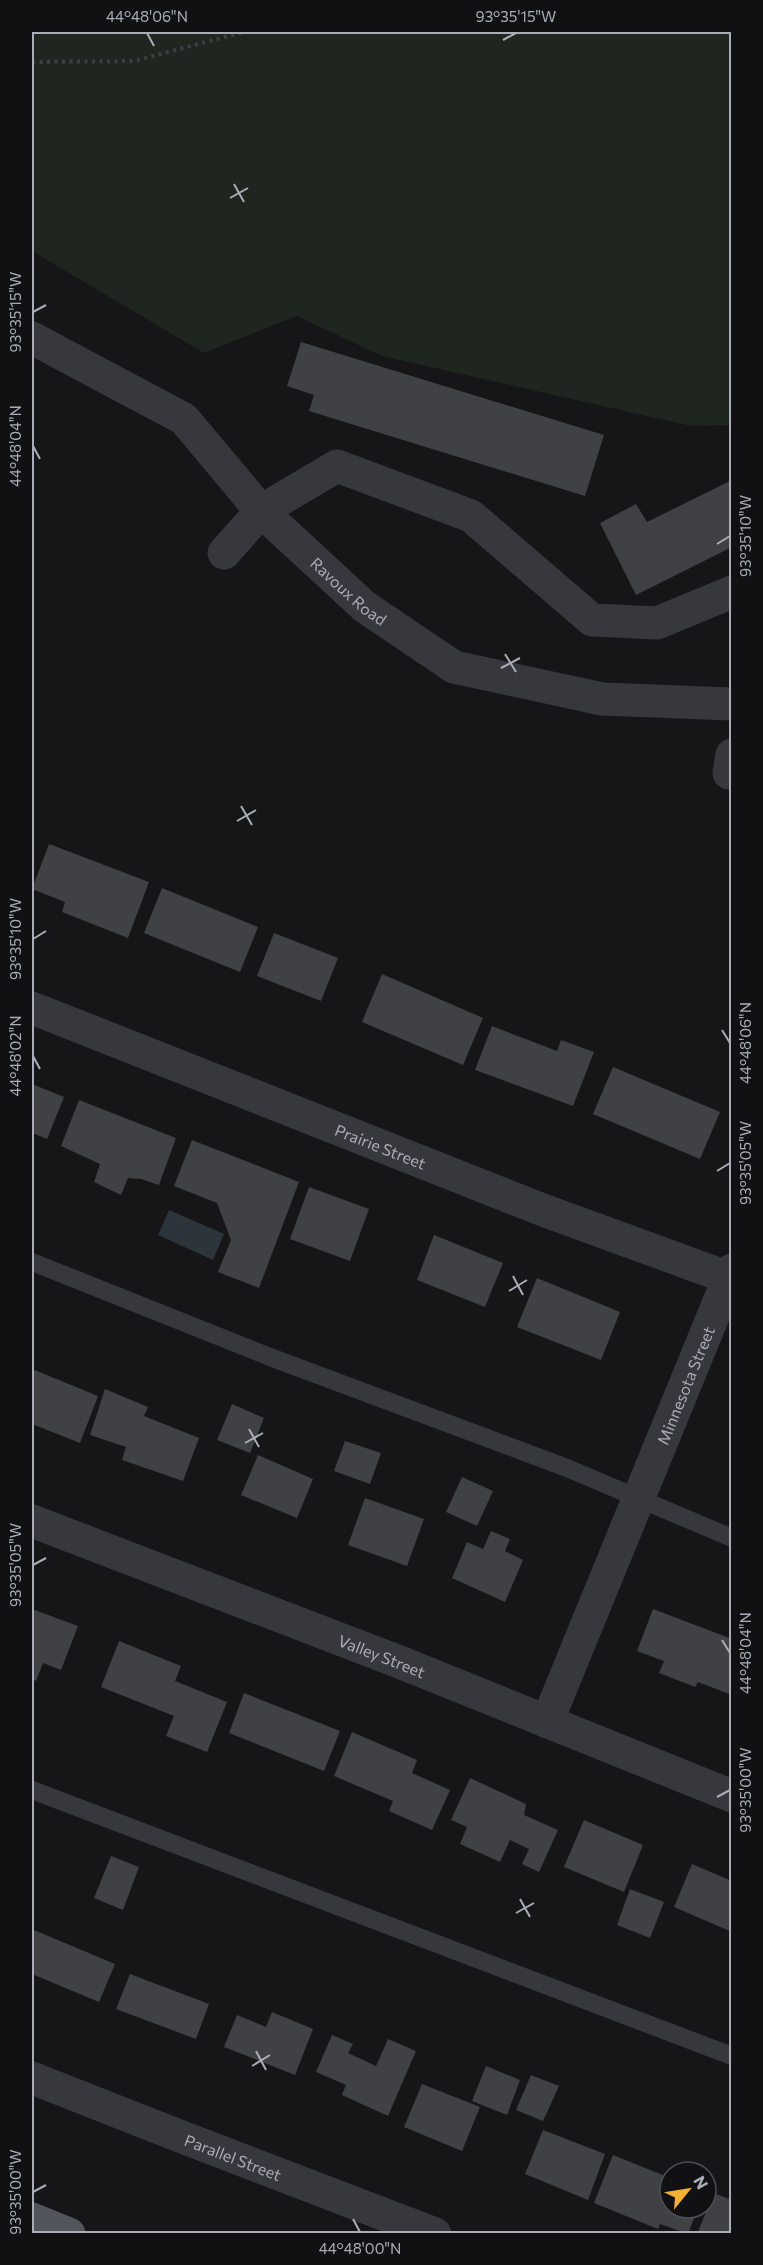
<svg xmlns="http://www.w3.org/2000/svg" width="763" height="2265" font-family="Commissioner,sans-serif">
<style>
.green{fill:#1e261f}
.water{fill:#2c353c}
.building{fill:#404145}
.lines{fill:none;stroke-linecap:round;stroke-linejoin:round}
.path{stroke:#3d3f44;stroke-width:4;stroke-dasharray:3 4.5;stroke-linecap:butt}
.service{stroke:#37383d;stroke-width:18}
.minor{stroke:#37383d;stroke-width:33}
.tertiary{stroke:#37383d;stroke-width:33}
.primary{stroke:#53555c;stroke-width:33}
.ticks{fill:none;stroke:#a8adb8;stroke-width:2}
.labels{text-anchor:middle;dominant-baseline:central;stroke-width:5;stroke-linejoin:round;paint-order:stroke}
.street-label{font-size:16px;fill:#a8adb8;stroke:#111113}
.neatline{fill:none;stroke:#a8adb8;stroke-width:2}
.ticks-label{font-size:15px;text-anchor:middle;fill:#a8adb8}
</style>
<rect width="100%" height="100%" fill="#161618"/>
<path class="green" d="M 32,32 L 731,32 L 731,425 L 691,426 L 382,356 L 297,316 L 204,353 L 32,251 Z"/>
<path class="water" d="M 169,1210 L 224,1234 L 213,1260 L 158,1235 Z"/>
<path class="building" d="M 301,342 L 604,435 L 585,496 L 309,411 L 314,395 L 287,386 Z
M 732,480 L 732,547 L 636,595 L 600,523 L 636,504 L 647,522 Z
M 49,844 L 149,882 L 128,938 L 62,912 L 65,902 L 32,889 Z
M 162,888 L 258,927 L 240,972 L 144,933 Z
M 274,933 L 338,958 L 321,1001 L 257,976 Z
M 382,974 L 483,1018 L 463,1065 L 362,1022 Z
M 492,1026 L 557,1051 L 561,1040 L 594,1052 L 573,1106 L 475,1070 Z
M 613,1067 L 720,1112 L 700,1159 L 593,1114 Z
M 32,1084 L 64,1097 L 47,1139 L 32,1133 Z
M 79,1100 L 176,1138 L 159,1185 L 141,1179 L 128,1178 L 121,1195 L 94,1182 L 100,1164 L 61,1146 Z
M 192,1140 L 299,1182 L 259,1288 L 218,1272 L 231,1240 L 217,1203 L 174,1186 Z
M 309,1187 L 369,1209 L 350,1261 L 290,1239 Z
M 434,1235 L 503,1263 L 485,1307 L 417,1280 Z
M 537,1278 L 620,1312 L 601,1360 L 517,1327 Z
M 32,1369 L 98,1396 L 80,1443 L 32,1424 Z
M 105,1389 L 148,1407 L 144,1416 L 199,1438 L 183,1481 L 122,1460 L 126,1447 L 90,1435 Z
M 232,1404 L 264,1418 L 250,1453 L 217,1440 Z
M 345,1441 L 381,1453 L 370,1484 L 334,1471 Z
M 258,1455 L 313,1479 L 297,1518 L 241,1495 Z
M 462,1477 L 493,1491 L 477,1526 L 446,1512 Z
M 365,1498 L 424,1519 L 407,1566 L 348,1545 Z
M 491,1531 L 510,1539 L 505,1551 L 523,1560 L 505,1602 L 452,1578 L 467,1542 L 483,1549 Z
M 32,1609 L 78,1626 L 61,1670 L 43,1663 L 36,1681 L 32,1679 Z
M 653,1609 L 732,1639 L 732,1695 L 698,1682 L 695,1687 L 659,1673 L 664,1661 L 637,1651 Z
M 119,1641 L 181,1666 L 175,1681 L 227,1702 L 207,1752 L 166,1736 L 174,1716 L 101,1687 Z
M 244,1693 L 340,1731 L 324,1771 L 229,1733 Z
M 352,1732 L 417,1760 L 412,1773 L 450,1790 L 432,1830 L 389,1811 L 393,1801 L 334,1776 Z
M 470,1778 L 526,1804 L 524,1815 L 558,1830 L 539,1872 L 522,1864 L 529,1849 L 510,1840 L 500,1862 L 460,1844 L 467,1827 L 451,1820 Z
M 584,1820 L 643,1845 L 624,1892 L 564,1867 Z
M 111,1856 L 139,1867 L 123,1910 L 94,1898 Z
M 692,1864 L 732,1881 L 732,1932 L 674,1907 Z
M 630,1889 L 664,1902 L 650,1938 L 617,1925 Z
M 34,1930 L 115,1964 L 99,2002 L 32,1974 L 32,1935 Z
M 130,1974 L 209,2004 L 196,2039 L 116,2009 Z
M 272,2012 L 313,2029 L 295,2075 L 224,2047 L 237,2015 L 266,2027 Z
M 332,2035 L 353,2044 L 348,2053 L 376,2066 L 388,2039 L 416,2051 L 388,2116 L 342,2095 L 346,2085 L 316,2072 Z
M 486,2066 L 520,2080 L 507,2115 L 472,2101 Z
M 531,2075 L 559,2086 L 543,2121 L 516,2110 Z
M 422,2084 L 480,2107 L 462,2151 L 404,2127 Z
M 543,2130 L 605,2154 L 588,2200 L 525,2174 Z
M 613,2155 L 670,2178 L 670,2208 L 698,2208 L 688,2234 L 660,2224 L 658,2229 L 594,2203 Z
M 714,2193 L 732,2200 L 732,2234 L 697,2234 Z"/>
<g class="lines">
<path class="path" d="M 32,62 L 134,61 L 244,32"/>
<path class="service" d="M 32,1262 L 270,1357 L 567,1468 L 732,1538
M 32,1790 L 732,2056"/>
<g class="minor">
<path d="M 224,553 L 261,511 L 337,466 L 471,516 L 592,620 L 657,623 L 732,592"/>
<path d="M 729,773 L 732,755"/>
<path id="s1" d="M 32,1008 L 543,1210 L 732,1279"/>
<path id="s2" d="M 32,1521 L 402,1663 L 732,1796"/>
<path id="s3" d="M 547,1722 L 732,1270"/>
<path id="s4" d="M 32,2078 L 182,2137 L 435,2234"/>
</g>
<path class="tertiary" id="s5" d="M 32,338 L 184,419 L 261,511 L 365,607 L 454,667 L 602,699 L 732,704"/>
<path class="primary" d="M 32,2219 L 69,2234"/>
</g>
<path class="ticks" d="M 147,33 L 154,46M 503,40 L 516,33M 234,184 L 244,202M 230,198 L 248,188M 33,312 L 46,305M 33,446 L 40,459M 717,544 L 730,536M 505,654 L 516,672M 501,668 L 520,658M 241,806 L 252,825M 237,821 L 256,810M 33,939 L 46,931M 722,1030 L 730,1043M 33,1056 L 40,1069M 717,1171 L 730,1163M 513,1276 L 523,1295M 509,1291 L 527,1280M 249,1429 L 259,1447M 245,1443 L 263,1433M 33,1565 L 46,1558M 722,1640 L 730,1653M 717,1797 L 730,1790M 520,1899 L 530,1917M 516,1913 L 534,1903M 256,2051 L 266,2070M 252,2066 L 270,2055M 33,2192 L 46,2185M 353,2219 L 360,2232"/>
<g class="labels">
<g class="street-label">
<text stroke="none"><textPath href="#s5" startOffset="411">Ravoux Road</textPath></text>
<text stroke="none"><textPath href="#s1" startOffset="375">Prairie Street</textPath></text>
<text stroke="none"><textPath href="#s3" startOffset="364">Minnesota Street</textPath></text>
<text stroke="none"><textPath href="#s2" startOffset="375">Valley Street</textPath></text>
<text stroke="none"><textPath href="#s4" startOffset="216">Parallel Street</textPath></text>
</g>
</g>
<rect width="763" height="2265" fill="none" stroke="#111113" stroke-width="66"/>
<g transform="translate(688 2190) rotate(60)"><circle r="28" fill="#111113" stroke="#4d4f55" stroke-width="1.5"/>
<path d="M0-4.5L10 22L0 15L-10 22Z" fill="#f2b134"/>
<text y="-9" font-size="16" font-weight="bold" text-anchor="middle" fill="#a8adb8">N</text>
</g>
<rect x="33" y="33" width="697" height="2199" class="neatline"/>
<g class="ticks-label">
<text x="147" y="22">44°48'06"N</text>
<text x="516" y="22">93°35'15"W</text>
<text transform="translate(16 312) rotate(-90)" y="5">93°35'15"W</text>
<text transform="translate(16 446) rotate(-90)" y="5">44°48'04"N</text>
<text transform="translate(746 536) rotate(-90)" y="5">93°35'10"W</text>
<text transform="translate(16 939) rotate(-90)" y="5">93°35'10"W</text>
<text transform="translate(746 1043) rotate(-90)" y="5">44°48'06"N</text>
<text transform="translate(16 1056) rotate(-90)" y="5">44°48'02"N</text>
<text transform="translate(746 1163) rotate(-90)" y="5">93°35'05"W</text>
<text transform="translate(16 1565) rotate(-90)" y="5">93°35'05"W</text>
<text transform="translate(746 1653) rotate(-90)" y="5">44°48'04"N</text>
<text transform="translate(746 1790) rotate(-90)" y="5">93°35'00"W</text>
<text transform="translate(16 2192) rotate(-90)" y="5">93°35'00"W</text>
<text x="360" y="2254">44°48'00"N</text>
</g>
</svg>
